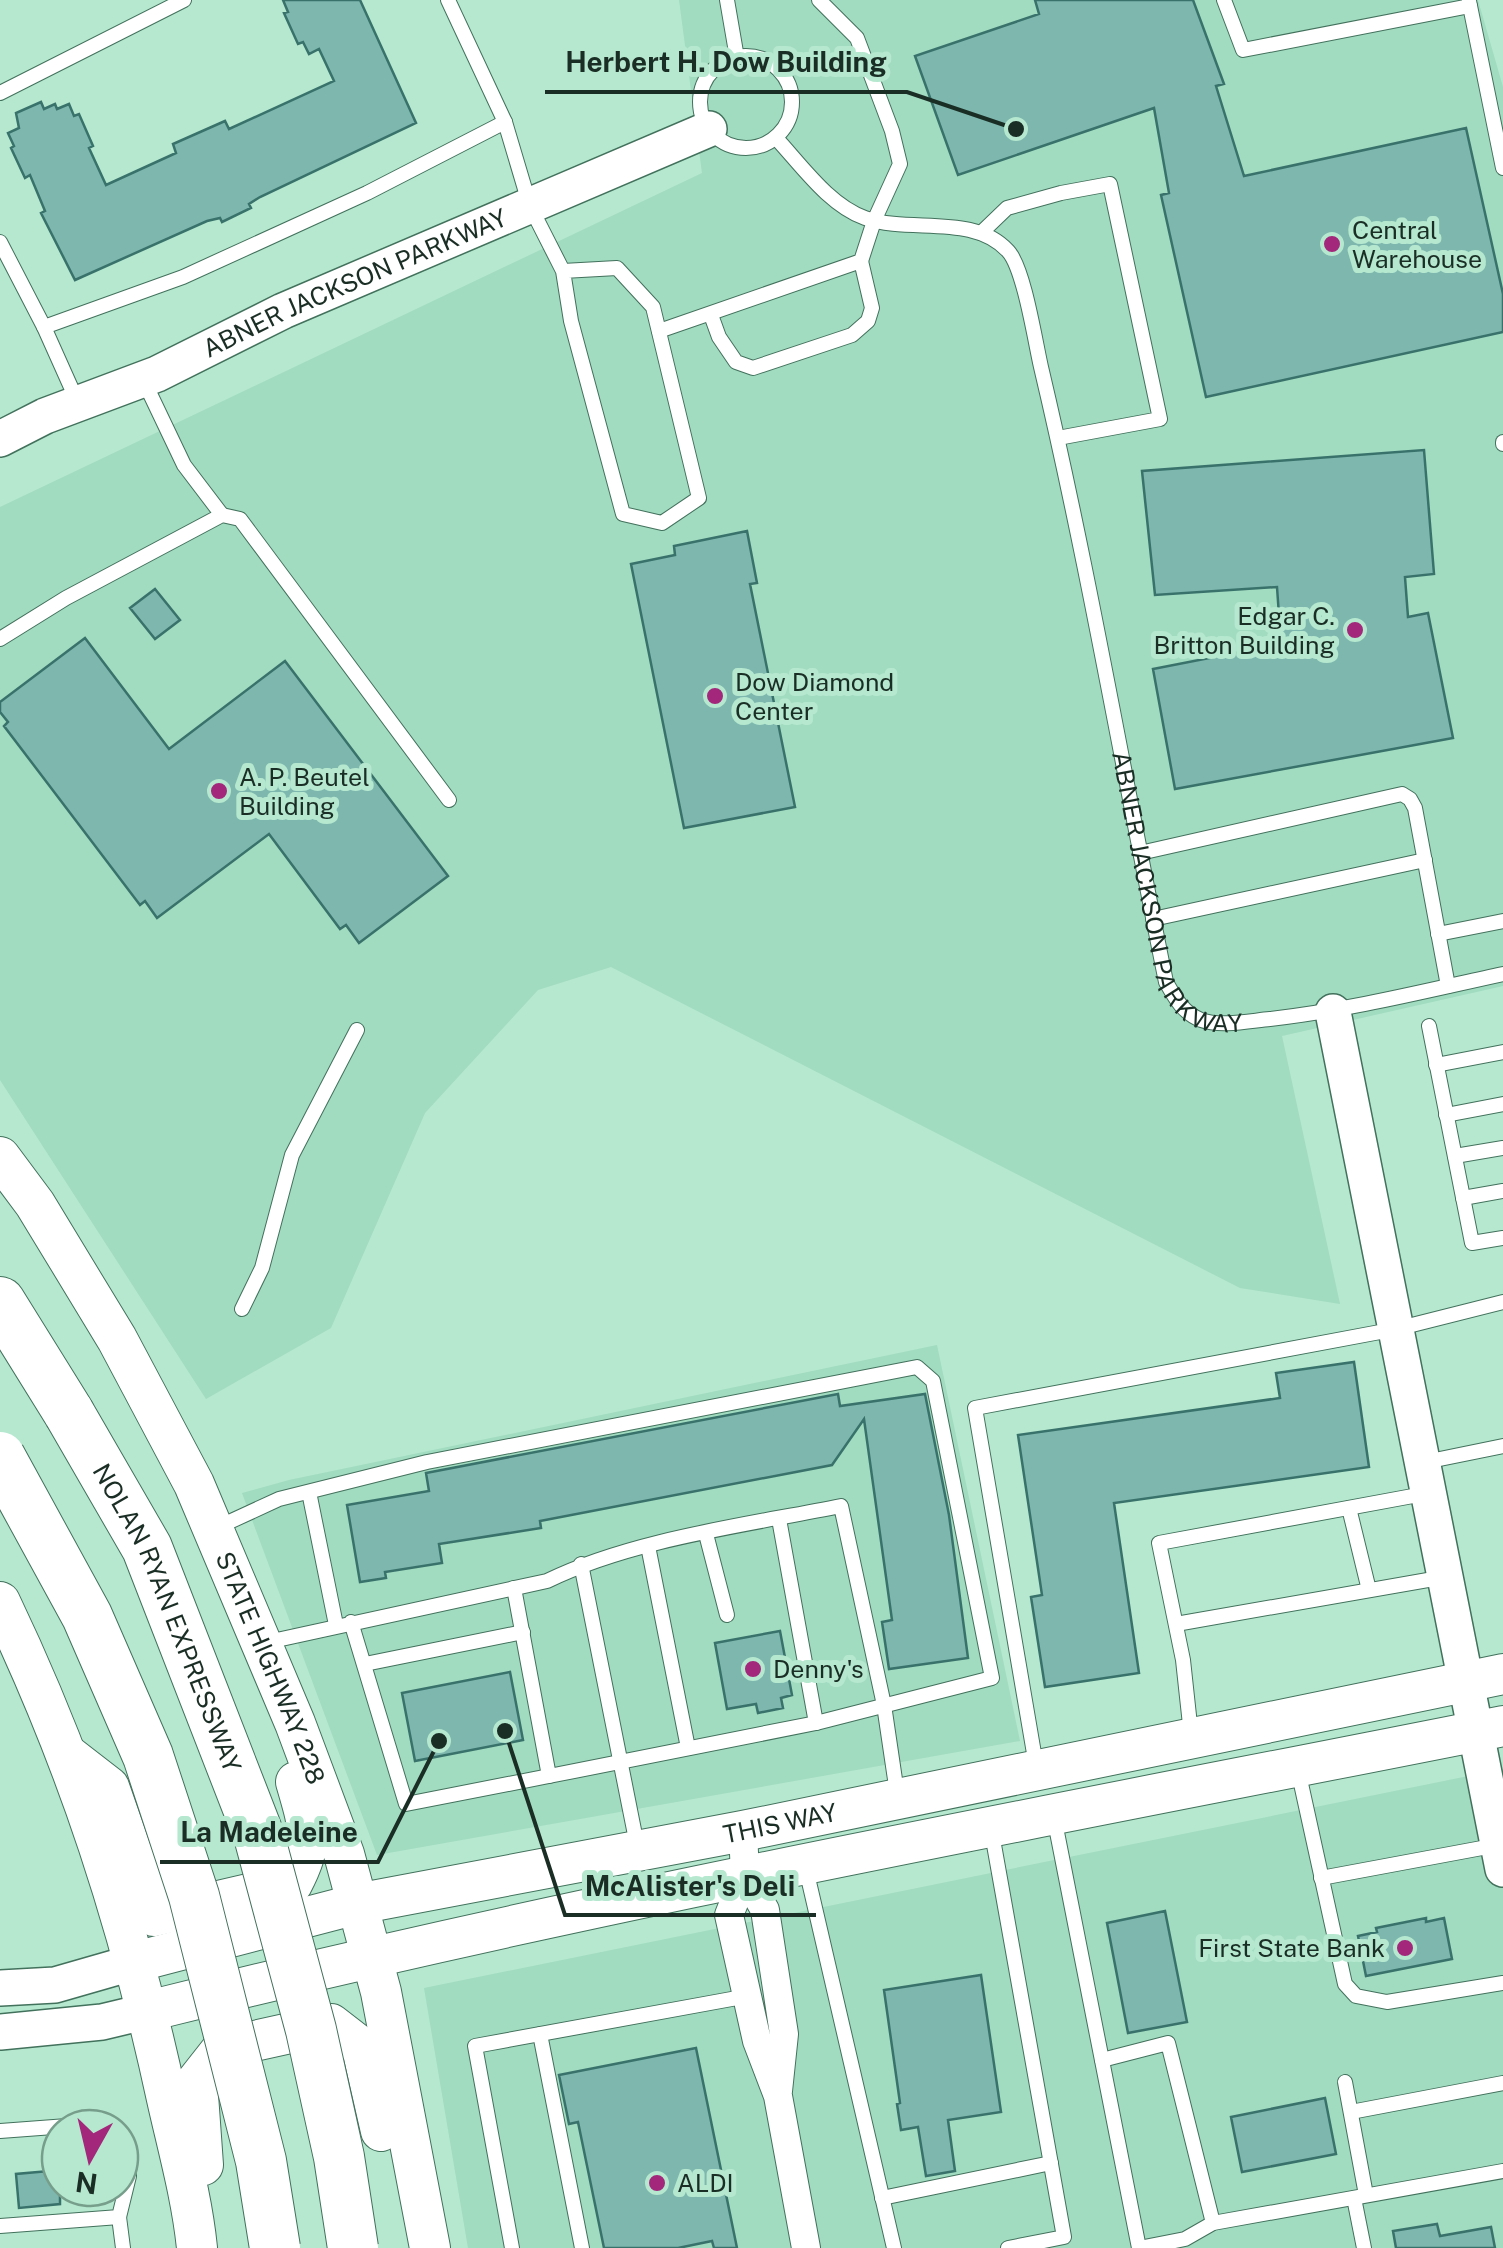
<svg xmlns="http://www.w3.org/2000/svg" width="1503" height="2248" font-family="'Public Sans',sans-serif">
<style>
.built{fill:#a1dbc0}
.building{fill:#7db7ae;stroke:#39726b;stroke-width:2.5}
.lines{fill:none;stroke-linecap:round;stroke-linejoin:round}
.service-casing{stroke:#42715c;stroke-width:16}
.minor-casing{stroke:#42715c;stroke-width:30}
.tertiary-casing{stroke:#42715c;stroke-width:38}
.secondary-casing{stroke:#42715c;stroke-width:42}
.motorway-casing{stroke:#42715c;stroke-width:52}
.service{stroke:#fff;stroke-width:14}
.minor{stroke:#fff;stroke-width:28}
.tertiary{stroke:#fff;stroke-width:35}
.secondary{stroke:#fff;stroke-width:40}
.motorway{stroke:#fff;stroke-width:50}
.motorway-bridge-casing{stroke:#42715c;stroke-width:52;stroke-linecap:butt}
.motorway-bridge{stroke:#fff;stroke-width:50}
.poi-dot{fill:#a3277b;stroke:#b5e8cf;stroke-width:4}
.labels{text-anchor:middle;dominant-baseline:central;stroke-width:10;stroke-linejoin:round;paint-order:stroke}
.poi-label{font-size:25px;fill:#1a2e25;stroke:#b5e8cf;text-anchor:start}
.street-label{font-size:25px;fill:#1a2e25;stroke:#b5e8cf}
.leader{fill:none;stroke:#1a2e25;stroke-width:4}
.callout-dot{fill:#1a2e25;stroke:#b5e8cf;stroke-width:4}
.callout-label{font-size:28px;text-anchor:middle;font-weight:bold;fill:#1a2e25;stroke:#b5e8cf;stroke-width:10;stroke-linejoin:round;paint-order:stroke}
</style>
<rect width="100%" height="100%" fill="#b5e8cf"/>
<path class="built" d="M 679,0 L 1478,0 L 1503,87 L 1503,986 L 1282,1036 L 1340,1304 L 1240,1288 L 611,967 L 538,990 L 425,1113 L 331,1328 L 206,1399 L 0,1080 L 0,507 L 702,173 Z
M 937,1345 L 1020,1741 L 377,1855 L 242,1493 L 289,1480 Z
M 1503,1769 L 1503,2248 L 468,2248 L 424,1988 Z"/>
<path class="building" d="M 283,0 L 360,0 L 416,123 L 260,197 L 249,204 L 251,208 L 222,222 L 220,218 L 207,221 L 75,280 L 41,213 L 45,211 L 30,175 L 25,178 L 11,148 L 14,146 L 8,133 L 19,128 L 16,113 L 41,102 L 44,109 L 55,104 L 57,109 L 69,104 L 74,116 L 79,114 L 93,146 L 89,148 L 106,185 L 176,153 L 173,144 L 225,121 L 229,129 L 334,81 L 319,49 L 309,54 L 303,42 L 298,44 L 284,13 L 288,12 Z
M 1035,0 L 1193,0 L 1224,84 L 1216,86 L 1244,176 L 1466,128 L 1503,294 L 1503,332 L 1206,397 L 1161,195 L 1169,193 L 1154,108 L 958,175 L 915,56 L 1039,14 Z
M 1424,450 L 1434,574 L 1405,577 L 1408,617 L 1428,613 L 1453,738 L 1175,789 L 1153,669 L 1281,644 L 1277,587 L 1155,595 L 1142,471 Z
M 747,531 L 757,583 L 750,584 L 795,807 L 684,828 L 631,564 L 675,555 L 674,546 Z
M 155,589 L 180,620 L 155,639 L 130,608 Z
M 85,638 L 169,749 L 285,661 L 448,876 L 359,943 L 346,925 L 340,929 L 269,834 L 157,918 L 145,901 L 140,905 L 4,726 L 8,722 L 0,712 L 0,702 Z
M 1354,1362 L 1369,1467 L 1114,1503 L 1139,1673 L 1045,1687 L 1031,1597 L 1042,1595 L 1018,1435 L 1280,1398 L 1276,1373 Z
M 838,1394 L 840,1406 L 925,1394 L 949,1515 L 968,1658 L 889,1669 L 882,1622 L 892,1620 L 864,1419 L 832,1465 L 540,1521 L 541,1528 L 439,1544 L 442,1563 L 385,1572 L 386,1578 L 360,1582 L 347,1505 L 429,1491 L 426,1473 Z
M 780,1631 L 792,1695 L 781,1698 L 783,1708 L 758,1713 L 756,1704 L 727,1709 L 715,1643 Z
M 510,1672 L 523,1740 L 415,1761 L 402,1693 Z
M 1165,1911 L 1187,2022 L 1128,2033 L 1107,1923 Z
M 1426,1918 L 1426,1922 L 1444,1918 L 1452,1959 L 1366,1976 L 1358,1936 L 1377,1932 L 1376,1928 Z
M 981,1975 L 1001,2112 L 948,2120 L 955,2171 L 926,2176 L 918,2127 L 901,2130 L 897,2104 L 900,2103 L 884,1990 Z
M 696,2048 L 737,2248 L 714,2248 L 712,2241 L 678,2248 L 604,2248 L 578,2122 L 569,2124 L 559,2075 Z
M 1325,2098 L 1336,2154 L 1242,2172 L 1231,2117 Z
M 60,2170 L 60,2204 L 19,2208 L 16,2174 Z
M 1437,2224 L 1440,2236 L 1491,2227 L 1495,2248 L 1396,2248 L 1393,2231 Z"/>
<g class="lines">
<g class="service-casing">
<g id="service">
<path d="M 448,0 L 505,122"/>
<path d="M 727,0 L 737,58"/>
<path d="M 1224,0 L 1243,50 L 1470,6"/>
<path d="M 1469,1 L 1503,168"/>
<circle cx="746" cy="102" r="46"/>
<path d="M 0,93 L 184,0"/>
<path id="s1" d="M 776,138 C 802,166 829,205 865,218 C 911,234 973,213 1008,251 C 1024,268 1035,341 1041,367 C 1089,570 1124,777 1166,982 C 1175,998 1183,1013 1201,1020 C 1221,1027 1249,1021 1270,1019 C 1349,1010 1425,991 1503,974"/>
<path d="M 981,233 L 1007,208 L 1061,193 L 1110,184 L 1160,419 L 1058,438"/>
<path d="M 0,242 L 44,327"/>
<path d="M 711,315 L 719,337 L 736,362 L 753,368 L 852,335 L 868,321 L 872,308 L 861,261"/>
<path d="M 659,331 L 861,261 L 874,221 L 900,164 L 892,131 L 857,38 L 819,0"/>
<path d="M 143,379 L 184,465 L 222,515"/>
<path d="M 78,403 L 44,327 L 183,277 L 367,193 L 505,122 L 530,206 L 563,271 L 571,321 L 623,514 L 662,523 L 699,498 L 653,307 L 617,268 L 563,271"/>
<path d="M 1503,442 L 1503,444"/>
<path d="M 0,639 L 66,598 L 222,515 L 240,519 L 449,800"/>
<path d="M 1140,853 L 1402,794 L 1410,799 L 1415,808 L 1448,986"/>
<path d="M 1153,919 L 1425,860"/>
<path d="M 1438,934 L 1503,921"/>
<path d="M 1429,1026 L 1472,1243 L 1503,1238"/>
<path d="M 1436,1065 L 1503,1052"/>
<path d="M 1446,1115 L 1503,1104"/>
<path d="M 1455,1156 L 1503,1148"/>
<path d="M 1463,1198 L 1503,1191"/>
<path d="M 242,1309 L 262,1268 L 292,1155 L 357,1030"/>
<path d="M 1425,1462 L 1503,1446"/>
<path d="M 309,1492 L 336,1625"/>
<path d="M 1349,1508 L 1369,1590"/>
<path d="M 779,1519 L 816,1723"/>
<path d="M 216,1528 L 279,1499 L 427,1462 L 917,1367 L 933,1381 L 992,1678 L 816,1723 L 549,1776 L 514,1588"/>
<path d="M 706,1534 L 727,1615"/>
<path d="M 648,1546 L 688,1748"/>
<path d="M 581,1564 L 638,1850"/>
<path d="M 351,1622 L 406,1804 L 549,1776"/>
<path d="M 1176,1624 L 1445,1577"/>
<path d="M 263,1643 L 547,1581 C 633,1539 747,1525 841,1506 L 884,1705 L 897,1793"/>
<path d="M 365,1664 L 523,1632"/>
<path d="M 1191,1734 L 1183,1660 L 1159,1543 L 1429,1493"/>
<path d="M 1036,1765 L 975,1408 L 1396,1329 L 1503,1302"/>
<path d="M 1298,1770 L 1345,1984 L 1356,1996 L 1387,2002 L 1503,1983"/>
<path d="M 1054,1817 L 1139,2248"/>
<path d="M 991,1828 L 1064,2237 L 1008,2248"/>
<path d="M 806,1869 L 894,2248"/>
<path d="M 1321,1878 L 1498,1845"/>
<path d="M 540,2034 L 582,2248"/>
<path d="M 1102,2060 L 1168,2043 L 1213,2223"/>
<path d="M 1345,2082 L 1366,2195"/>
<path d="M 1351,2112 L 1503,2083"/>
<path d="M 0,2131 L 107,2123 L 111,2128"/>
<path d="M 882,2198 L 1051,2163"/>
<path d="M 1354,2198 L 1364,2248"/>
<path d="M 119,2217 L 123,2248"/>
<path d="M 0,2226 L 119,2217 L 129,2176 L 124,2141 L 120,2137"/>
<path d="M 512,2248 L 475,2046 L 748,1996"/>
<path d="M 1139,2248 L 1185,2239 L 1213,2223 L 1503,2171"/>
</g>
</g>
<g class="minor-casing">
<path id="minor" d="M 743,1831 L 745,1875 L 729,1915 L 757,2041 L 778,2096 L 806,2248
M 745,1875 L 765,1910 L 784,2034 L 778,2091"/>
</g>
<g class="tertiary-casing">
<g id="tertiary">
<path id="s2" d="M 0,439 L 45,416 L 157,374 L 283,311 L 709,129"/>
<path d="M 1333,1012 L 1503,1869"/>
<path d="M 0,1988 L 55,1985 L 135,1962"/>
<path d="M 0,2032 L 102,2022 L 148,2011"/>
</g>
</g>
<g class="secondary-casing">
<g id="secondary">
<path id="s3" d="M 0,1157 L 35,1204 L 117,1339 L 194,1484 L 295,1723 L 344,1854 L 381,1992 L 430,2248"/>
<path d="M 0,1602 C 78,1765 129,1923 167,2099 C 178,2148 192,2198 197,2248"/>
<path d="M 69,1756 L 109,1787 L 154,1916 L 292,1884 C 315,1841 309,1827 296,1782"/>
<path id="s4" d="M 135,1962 L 357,1904 L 743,1831 L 1503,1674"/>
<path d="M 148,2011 C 596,1899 1050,1816 1503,1726"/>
<path d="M 203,2165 L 197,2081 L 223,2048 L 331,2024 L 362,2048 L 381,2131"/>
</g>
</g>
<g class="motorway-casing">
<path id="motorway" d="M 0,1302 L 69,1413"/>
</g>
<use href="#service" class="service"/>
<use href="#minor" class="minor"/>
<use href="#tertiary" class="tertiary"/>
<use href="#secondary" class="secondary"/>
<use href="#motorway" class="motorway"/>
<g class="motorway-bridge-casing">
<g id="motorway-bridge">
<path id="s5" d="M 69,1413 L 147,1548 L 259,1836 L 311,2030 L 339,2157 L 353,2248"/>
<path d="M 0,1457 L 87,1616 L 148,1756 L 194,1896 L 261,2161 L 275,2248"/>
</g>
</g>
<use href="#motorway-bridge" class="motorway-bridge"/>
</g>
<g class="poi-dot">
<circle cx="1332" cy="244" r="10"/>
<circle cx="1355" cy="630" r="10"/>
<circle cx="715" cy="696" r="10"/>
<circle cx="219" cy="791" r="10"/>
<circle cx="753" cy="1669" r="10"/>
<circle cx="1405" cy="1948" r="10"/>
<circle cx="657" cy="2183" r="10"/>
</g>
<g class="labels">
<g class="poi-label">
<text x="1352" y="230">Central<tspan x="1352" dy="29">Warehouse</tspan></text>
<text x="1335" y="616" text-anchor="end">Edgar C.<tspan x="1335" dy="29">Britton Building</tspan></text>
<text x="735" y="682">Dow Diamond<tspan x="735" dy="29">Center</tspan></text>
<text x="239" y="777">A. P. Beutel<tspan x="239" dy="29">Building</tspan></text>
<text x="773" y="1669">Denny's</text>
<text x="1385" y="1948" text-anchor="end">First State Bank</text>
<text x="677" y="2183">ALDI</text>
</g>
<g class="street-label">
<text stroke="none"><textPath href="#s2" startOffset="388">ABNER JACKSON PARKWAY</textPath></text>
<text stroke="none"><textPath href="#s1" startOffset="950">ABNER JACKSON PARKWAY</textPath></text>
<text stroke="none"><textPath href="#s5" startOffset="228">NOLAN RYAN EXPRESSWAY</textPath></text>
<text stroke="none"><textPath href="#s3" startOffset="580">STATE HIGHWAY 228</textPath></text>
<text stroke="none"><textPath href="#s4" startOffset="660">THIS WAY</textPath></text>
</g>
</g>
<path class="leader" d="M1016 129L907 92H545M439 1741L378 1862H160M505 1731L565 1915H816"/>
<g class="callout-dot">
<circle cx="1016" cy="129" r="10"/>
<circle cx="439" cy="1741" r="10"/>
<circle cx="505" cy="1731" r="10"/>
</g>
<g class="callout-label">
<text x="726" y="72">Herbert H. Dow Building</text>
<text x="269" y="1842">La Madeleine</text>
<text x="690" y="1896">McAlister's Deli</text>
</g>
<g transform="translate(90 2158) rotate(188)"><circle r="48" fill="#b5e8cf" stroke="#779e8b" stroke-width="2.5"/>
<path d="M0-8L18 38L0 25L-18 38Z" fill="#a3277b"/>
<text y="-15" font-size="28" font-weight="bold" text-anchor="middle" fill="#1a2e25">N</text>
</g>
</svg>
